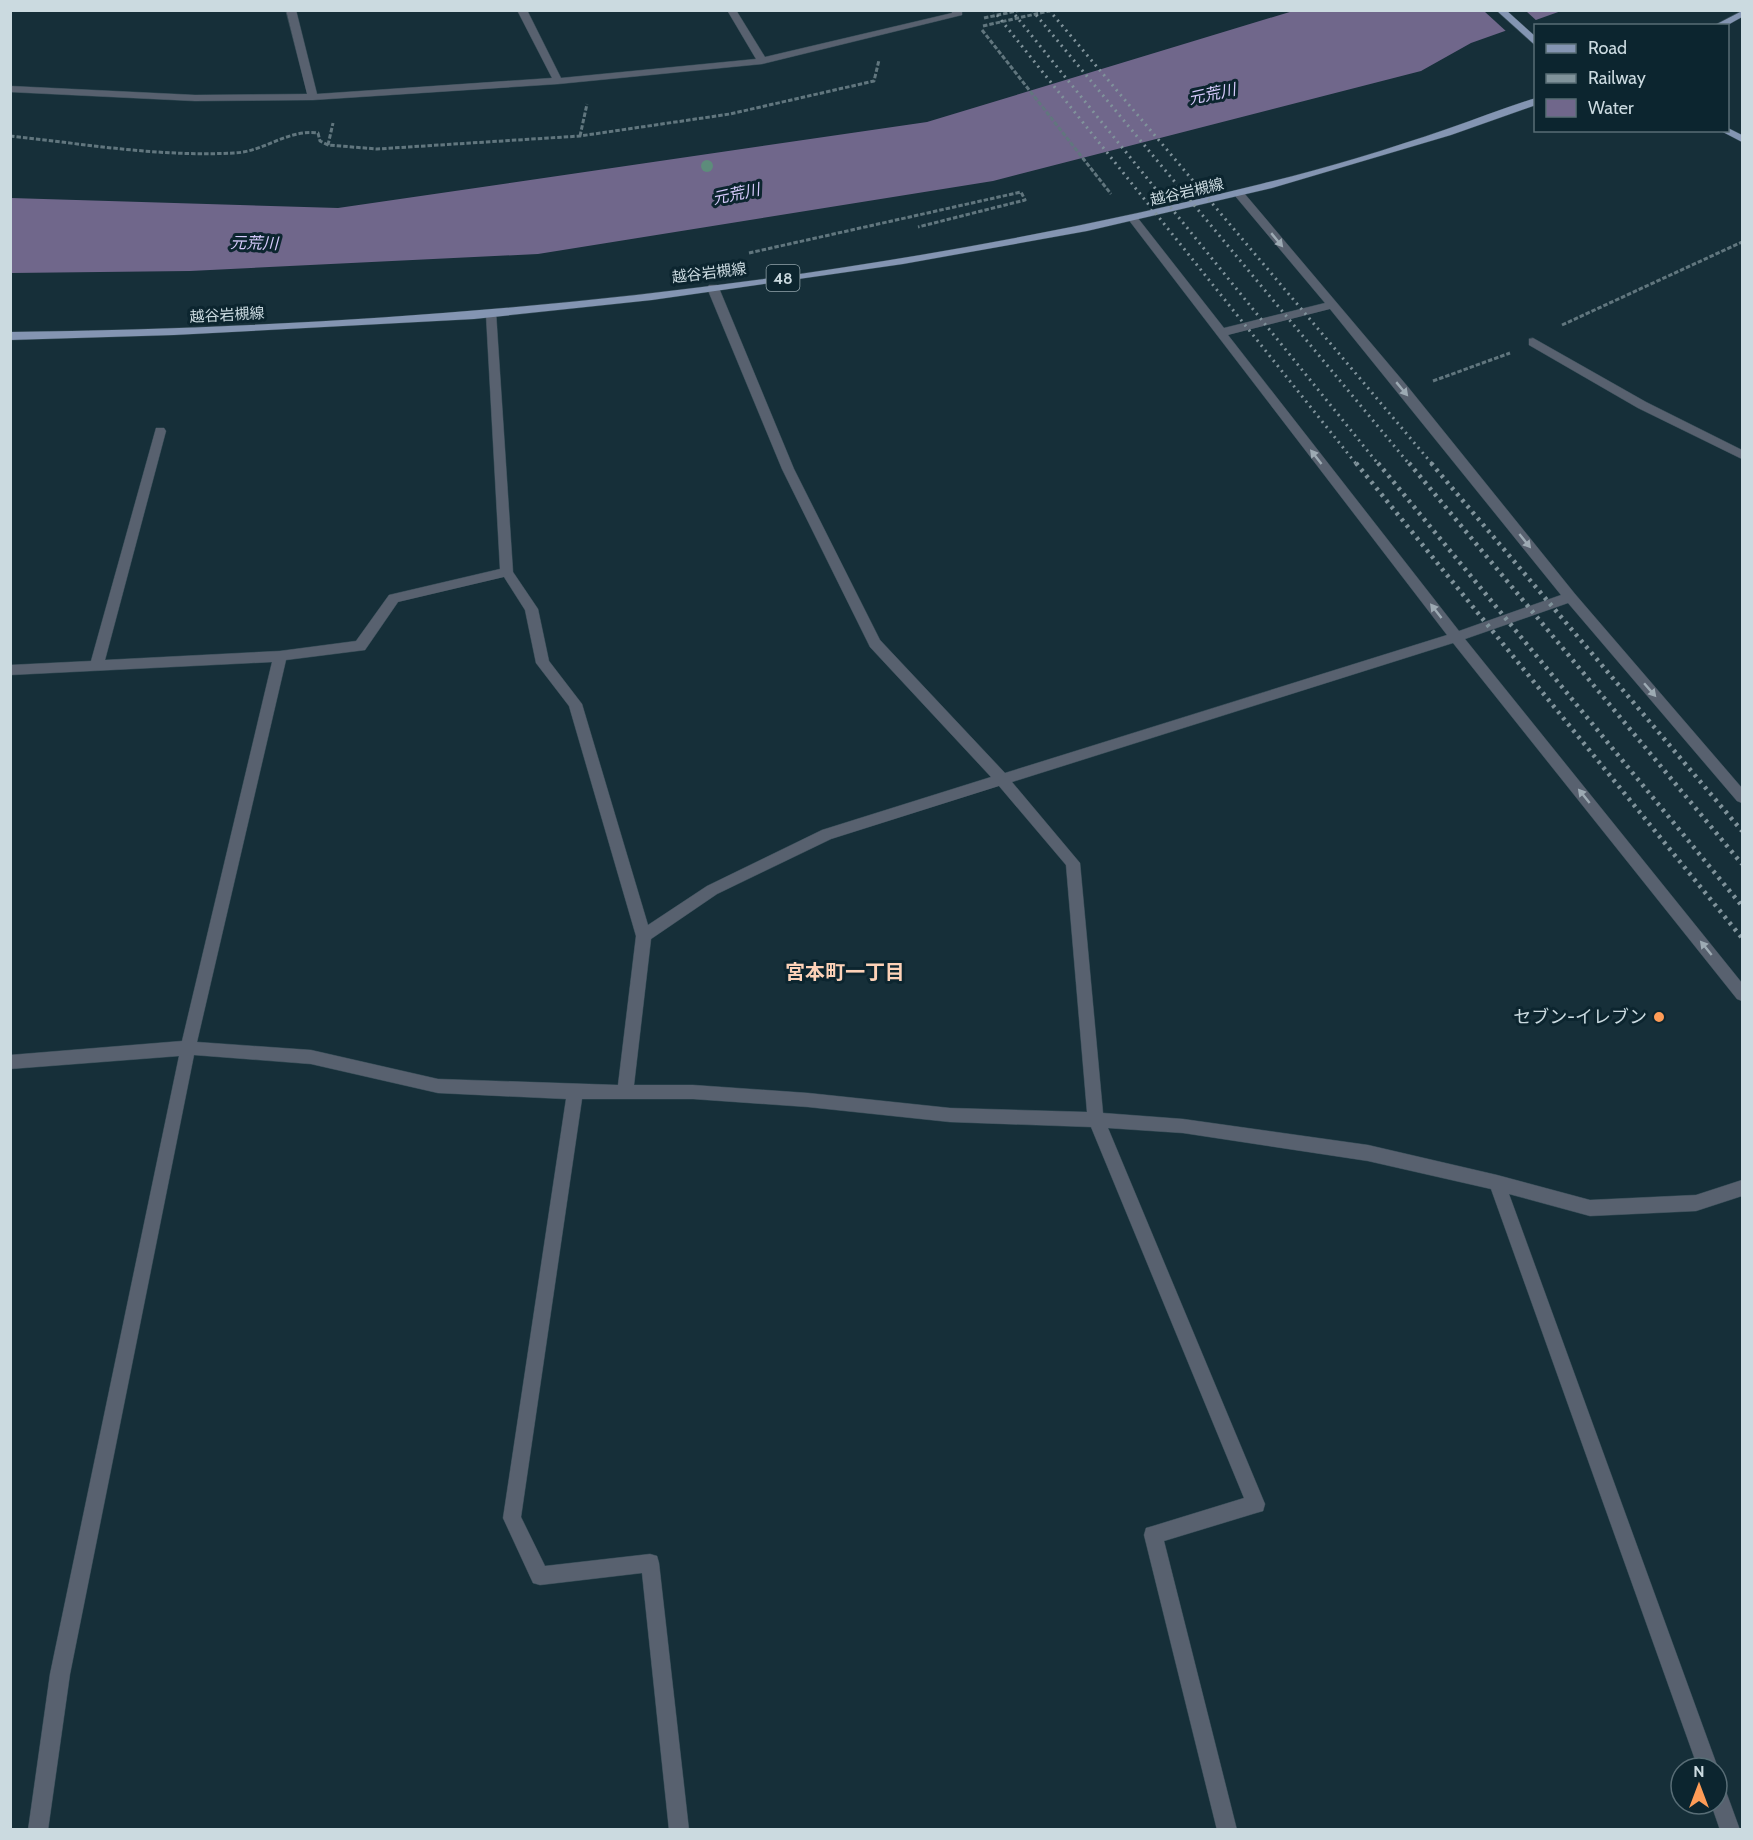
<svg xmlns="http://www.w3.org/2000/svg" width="1753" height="1840" font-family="Cabin,'Noto Sans JP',sans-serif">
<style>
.water{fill:#70678b}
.pier{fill:#162f39}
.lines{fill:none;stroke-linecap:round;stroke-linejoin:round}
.minor-casing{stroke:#334a54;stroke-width:1}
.major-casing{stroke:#334a54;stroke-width:1}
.path{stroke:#61767e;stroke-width:3;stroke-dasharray:4.5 2;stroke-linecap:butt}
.minor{fill:#58616f;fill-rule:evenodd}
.major{fill:#8495b2;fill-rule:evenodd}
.rail-far1{stroke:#80939b;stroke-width:3;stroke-dasharray:2 4.5;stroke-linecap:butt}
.rail{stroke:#80939b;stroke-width:4.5;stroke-dasharray:3 5;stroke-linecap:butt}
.tree{fill:#5d8c7b}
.oneway{fill:#9daab3}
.poi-dot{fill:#fe9c57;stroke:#0c252f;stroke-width:2}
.labels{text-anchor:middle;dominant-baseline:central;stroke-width:6;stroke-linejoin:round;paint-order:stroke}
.far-street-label{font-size:15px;fill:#cbdae0;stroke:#0c252f}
.far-water-label{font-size:16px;font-style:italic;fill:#d6cafc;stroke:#0c252f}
.shield{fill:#0c252f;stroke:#92a4ab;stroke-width:1.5}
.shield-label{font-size:16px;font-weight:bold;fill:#cbdae0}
.poi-label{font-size:18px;fill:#cbdae0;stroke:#0c252f;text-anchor:end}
.neighbourhood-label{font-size:20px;font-weight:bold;fill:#fdd2b8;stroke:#0c252f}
</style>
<rect width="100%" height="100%" fill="#162f39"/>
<path class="water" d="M 1293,11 L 1561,11 L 1471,43 L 1421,71 L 993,181 L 538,254 L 190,271 L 11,273 L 11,198 L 338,208 L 927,122 Z"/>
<path class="pier" d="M 1484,11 L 1526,11 L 1538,22 L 1508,33 Z"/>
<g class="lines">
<g class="minor-casing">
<path id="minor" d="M 286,10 L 296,10 L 317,94 L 552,78 L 517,10 L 527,10 L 561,78 L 756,59 L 727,10 L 736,10 L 765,57 L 952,13 L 952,10 L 962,10 L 962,15 L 762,64 L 558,84 L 313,100 L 195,101 L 10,92 L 10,86 L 195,95 L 307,94 Z
M 1240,192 L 1244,193 L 1408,387 L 1575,594 L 1742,788 L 1742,803 L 1737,801 L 1568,603 L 1465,639 L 1742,983 L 1742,1001 L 1737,999 L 1453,643 L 1012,782 L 1080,863 L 1103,1113 L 1183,1119 L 1368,1145 L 1497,1175 L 1590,1200 L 1696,1195 L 1742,1180 L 1742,1196 L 1696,1211 L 1590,1216 L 1509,1194 L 1718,1768 L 1717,1771 L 1717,1768 L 1698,1768 L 1491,1189 L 1368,1161 L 1183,1133 L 1108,1128 L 1265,1504 L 1263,1511 L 1256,1513 L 1164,1541 L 1237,1830 L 1217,1830 L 1144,1535 L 1146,1528 L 1153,1526 L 1244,1498 L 1091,1127 L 950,1122 L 808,1107 L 693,1099 L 582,1099 L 521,1517 L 545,1566 L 650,1554 L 657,1556 L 659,1563 L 689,1830 L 669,1830 L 642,1573 L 540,1585 L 533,1583 L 503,1518 L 566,1099 L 438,1093 L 311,1064 L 194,1055 L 70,1674 L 48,1830 L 28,1830 L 50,1674 L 179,1056 L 10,1069 L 10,1055 L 182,1041 L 272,662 L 10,675 L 10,665 L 91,661 L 156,428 L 164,428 L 166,431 L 105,660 L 280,651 L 356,641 L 389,595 L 500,569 L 486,315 L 492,311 L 496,312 L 513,572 L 538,609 L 549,661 L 582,704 L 648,925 L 707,886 L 822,830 L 991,777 L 870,647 L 782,469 L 707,288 L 709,285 L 717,285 L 719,288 L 794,469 L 880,640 L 1005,773 L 1447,635 L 1128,219 L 1137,217 L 1224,328 L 1325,303 L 1236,197 L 1235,195 ZM 1330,309 L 1561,595 L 1459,631 L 1228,335 ZM 504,577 L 525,610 L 536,663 L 569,706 L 636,936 L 618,1085 L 438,1079 L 311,1050 L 197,1042 L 286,660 L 365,650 L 398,602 ZM 999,786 L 1066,865 L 1087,1112 L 950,1108 L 808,1093 L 693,1085 L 634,1085 L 651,939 L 717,894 L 831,839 Z
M 1533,338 L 1646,402 L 1742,450 L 1742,459 L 1638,408 L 1529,345 L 1529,339 Z
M 1717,1783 L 1724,1786 L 1740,1830 L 1720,1830 L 1711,1804 L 1717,1804 Z"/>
</g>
<g class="major-casing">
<path id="major" d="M 1496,10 L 1506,10 L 1536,37 L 1536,46 Z
M 1742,11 L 1742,17 L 1726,26 L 1713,26 Z
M 1536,98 L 1536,105 L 1451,135 L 1272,188 L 1087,231 L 903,264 L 652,300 L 474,319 L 174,335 L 10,340 L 10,332 C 429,327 854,286 1261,184 C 1323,169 1386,150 1447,129 C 1477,119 1506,107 1536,98 Z
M 1728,128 L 1742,135 L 1742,142 L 1719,130 L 1728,130 Z"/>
</g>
<path class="path" d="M 984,18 L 1021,10
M 983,26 L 1053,10
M 982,30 L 1111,194
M 10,136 C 85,144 159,157 234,153 C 264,152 287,129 318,133 L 320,141 L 328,145 L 377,149 L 580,136 L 730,114 L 874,81 L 879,60
M 580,136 L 587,104
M 328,145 L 333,123
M 749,253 L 1021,192 L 1025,200 L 918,227
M 1562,325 L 1742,242
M 1433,381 L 1510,353"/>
<use href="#minor" class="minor"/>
<use href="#major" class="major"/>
<path class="rail-far1" d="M 993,10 L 1357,465
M 1011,10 L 1379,465
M 1032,10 L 1410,465
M 1049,10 L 1433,465"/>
<path class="rail" d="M 1356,463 L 1742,938
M 1378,463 L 1742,906
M 1409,463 L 1742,864
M 1431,463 L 1742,831"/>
</g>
<circle class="tree" cx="707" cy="166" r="6"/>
<defs><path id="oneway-solid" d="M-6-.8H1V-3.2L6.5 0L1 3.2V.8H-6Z" transform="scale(1.5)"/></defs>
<g class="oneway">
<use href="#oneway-solid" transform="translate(1277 240) rotate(50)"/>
<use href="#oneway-solid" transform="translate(1402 389) rotate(50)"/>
<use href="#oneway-solid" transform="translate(1316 457) rotate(-128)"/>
<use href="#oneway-solid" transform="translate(1525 541) rotate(51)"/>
<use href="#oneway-solid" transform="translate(1436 611) rotate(-128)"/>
<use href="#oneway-solid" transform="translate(1650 690) rotate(49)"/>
<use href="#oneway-solid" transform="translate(1584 796) rotate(-129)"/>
<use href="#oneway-solid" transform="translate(1706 948) rotate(-129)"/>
</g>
<circle class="poi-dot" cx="1659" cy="1017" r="6"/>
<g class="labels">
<g class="far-street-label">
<text transform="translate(1187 192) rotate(-13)">越谷岩槻線</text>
<text transform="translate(709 273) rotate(-7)">越谷岩槻線</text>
<text transform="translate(227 315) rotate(-3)">越谷岩槻線</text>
</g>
<g class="far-water-label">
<text transform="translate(1212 94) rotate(-12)">元荒川</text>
<text transform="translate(736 194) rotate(-12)">元荒川</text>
<text transform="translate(254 243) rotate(1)">元荒川</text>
</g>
<rect class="shield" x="766.5" y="265" width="33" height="26" rx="4.5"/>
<g class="shield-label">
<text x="783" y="278">48</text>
</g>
<g class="poi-label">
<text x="1647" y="1017">セブン-イレブン</text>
</g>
<g class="neighbourhood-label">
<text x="845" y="972">宮本町一丁目</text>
</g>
</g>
<rect width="1753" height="1840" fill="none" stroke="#cbdae0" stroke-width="24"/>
<rect x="1534" y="24" width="195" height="108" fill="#0c252f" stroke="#586d76" stroke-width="1.5"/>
<rect x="1546" y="44" width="30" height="9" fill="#8495b2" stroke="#586d76" stroke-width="1.5"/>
<text x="1588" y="54" font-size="18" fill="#cbdae0">Road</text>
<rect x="1546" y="74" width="30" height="9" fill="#80939b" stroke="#586d76" stroke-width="1.5"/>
<text x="1588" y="84" font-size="18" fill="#cbdae0">Railway</text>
<rect x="1546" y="99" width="30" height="18" fill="#70678b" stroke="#586d76" stroke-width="1.5"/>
<text x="1588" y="114" font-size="18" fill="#cbdae0">Water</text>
<g transform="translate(1699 1786)"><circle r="28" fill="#0c252f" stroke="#586d76" stroke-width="1.5"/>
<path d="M0-4.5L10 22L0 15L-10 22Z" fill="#fe9c57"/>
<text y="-9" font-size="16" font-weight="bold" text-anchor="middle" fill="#cbdae0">N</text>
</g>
</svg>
